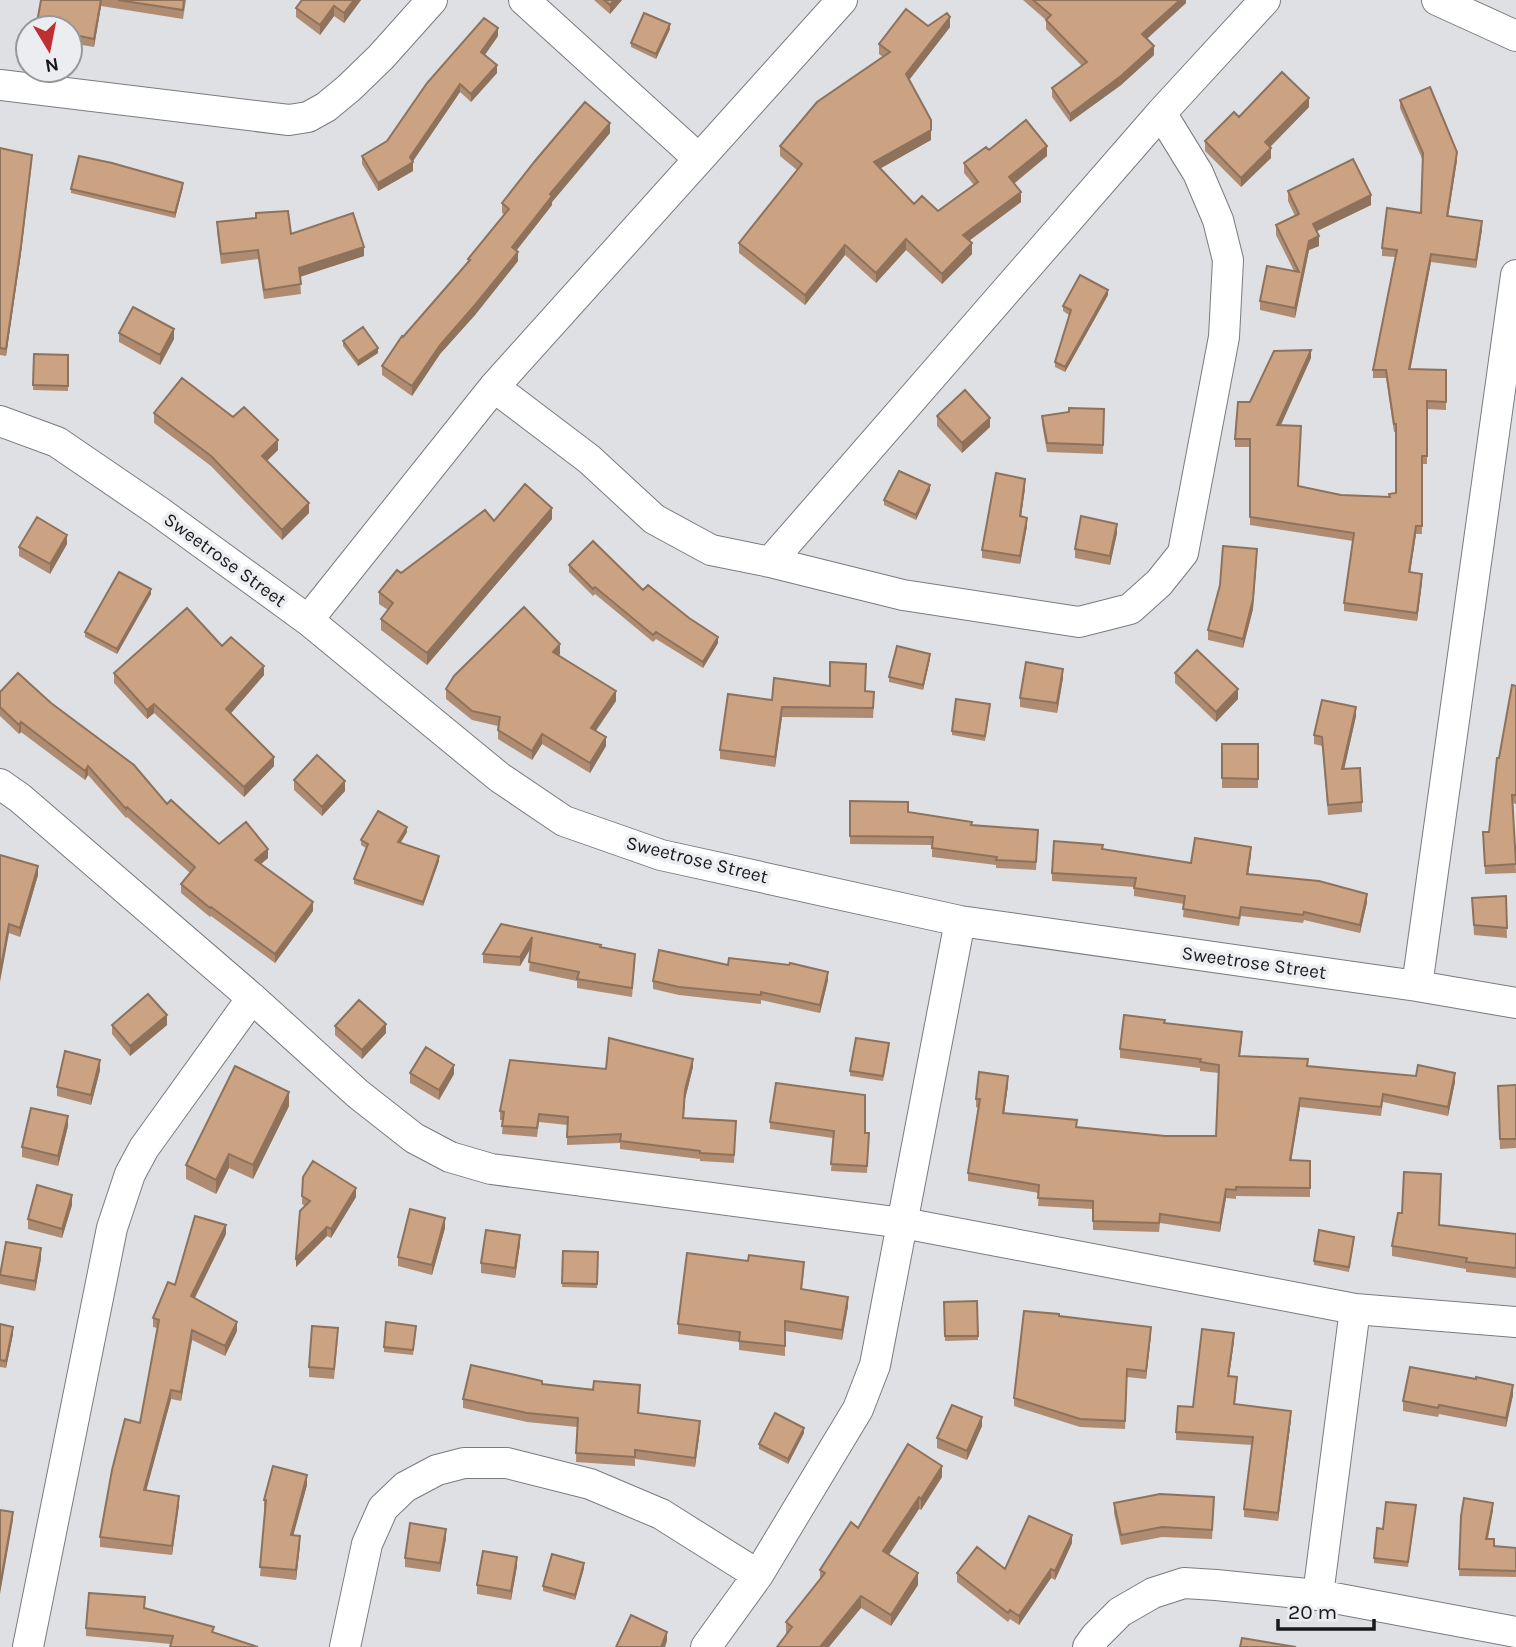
<svg xmlns="http://www.w3.org/2000/svg" width="1516" height="1647" font-family="Karla,sans-serif">
<style>
.lines{fill:none;stroke-linecap:round;stroke-linejoin:round}
.street-casing{stroke:#797b7e;stroke-width:32}
.street{stroke:#fff;stroke-width:30}
.wall{fill:#af8c71}
.shaded-wall{fill:#8e725c}
.building{fill:#cba383;stroke:#8e725c;stroke-width:2}
.labels{text-anchor:middle;dominant-baseline:central;stroke-width:7;stroke-linejoin:round;paint-order:stroke}
.street-label{font-size:19px;fill:#18191a;stroke:#ebedf1}
</style>
<rect width="100%" height="100%" fill="#dee0e4"/>
<g class="lines">
<g class="street-casing">
<path id="street" d="M 524,0 L 699,159
M 1437,0 L 1516,36
M 0,85 L 289,120 L 308,117 L 326,107 L 349,88 L 381,57 L 432,0
M 494,387 L 589,459 L 654,519 L 711,550 L 770,562 L 903,595 L 1079,622 L 1130,609 L 1159,583 L 1183,553 L 1224,337 L 1228,260 L 1218,220 L 1198,173 L 1161,113
M 0,421 L 57,442 L 158,511 L 308,620 L 499,777 L 564,821 L 661,855 L 960,921 L 1417,986 L 1516,1003
M 770,562 L 1161,113 L 1265,0
M 308,620 L 494,387 L 842,0
M 0,784 L 20,798 L 252,998 L 358,1094 L 414,1138 L 450,1157 L 491,1169 L 903,1223 L 1355,1309 L 1516,1322
M 1417,986 L 1516,275
M 1318,1595 L 1355,1309
M 28,1647 L 112,1228 L 130,1174 L 144,1148 L 252,998
M 345,1647 L 367,1544 L 383,1508 L 405,1487 L 437,1470 L 464,1463 L 507,1463 L 590,1484 L 661,1514 L 758,1575
M 706,1647 L 758,1575 L 858,1409 L 875,1365 L 960,921
M 1088,1647 L 1096,1636 L 1120,1612 L 1153,1593 L 1184,1583 L 1216,1585 L 1318,1595 L 1516,1632"/>
</g>
<use href="#street" class="street"/>
</g>
<path class="wall" d="M 59,0 L 186,0 L 183,19 L 101,6 L 94,47 L 70,43 L 70,28 Z
M 361,0 L 344,23 L 334,16 L 320,35 L 296,17 L 296,8 Z
M 594,0 L 622,0 L 610,14 Z
M 1023,0 L 1186,0 L 1186,3 L 1147,39 L 1154,55 L 1121,85 L 1070,122 L 1052,97 L 1052,88 L 1082,66 L 1046,29 L 1046,20 Z
M 928,26 L 950,27 L 909,80 L 931,140 L 881,168 L 914,204 L 938,211 L 974,185 L 964,173 L 964,163 L 989,150 L 1047,156 L 1014,184 L 1021,202 L 969,241 L 972,254 L 942,284 L 906,250 L 876,283 L 845,255 L 805,305 L 739,253 L 739,243 L 797,170 L 780,156 L 780,146 L 883,57 L 879,54 L 879,44 Z
M 670,29 L 656,59 L 631,47 L 631,43 Z
M 498,36 L 485,55 L 497,73 L 471,102 L 460,92 L 413,161 L 413,171 L 378,191 L 362,164 L 362,156 L 387,141 Z
M 1400,100 L 1457,160 L 1448,216 L 1482,229 L 1476,268 L 1431,262 L 1410,369 L 1446,370 L 1446,410 L 1427,409 L 1427,464 L 1422,464 L 1422,534 L 1416,534 L 1410,572 L 1422,582 L 1417,621 L 1344,611 L 1344,603 L 1353,541 L 1250,525 L 1250,447 L 1235,447 L 1235,439 L 1250,402 L 1311,358 L 1281,425 L 1298,486 L 1341,495 L 1390,497 L 1396,493 L 1396,432 L 1394,432 L 1386,378 L 1373,378 L 1373,370 L 1395,257 L 1382,256 L 1382,248 L 1421,213 L 1423,161 L 1400,108 Z
M 1309,107 L 1270,147 L 1271,158 L 1241,187 L 1205,151 L 1205,141 L 1239,117 Z
M 610,133 L 552,202 L 552,205 L 516,251 L 518,261 L 475,315 L 440,354 L 412,396 L 382,375 L 382,366 L 403,337 L 468,262 L 468,259 L 504,214 L 502,213 L 502,203 Z
M 0,148 L 32,162 L 21,253 L 6,356 L 0,355 Z
M 183,187 L 175,218 L 71,193 L 71,189 Z
M 1288,191 L 1371,205 L 1317,231 L 1319,246 L 1309,250 L 1295,318 L 1260,310 L 1260,301 L 1294,271 L 1276,235 L 1276,225 L 1295,216 L 1288,201 Z
M 217,222 L 291,234 L 364,256 L 300,277 L 301,294 L 264,299 L 258,259 L 221,264 L 217,232 Z
M 1108,295 L 1065,372 L 1055,367 L 1055,362 L 1069,315 L 1063,311 L 1063,306 Z
M 119,333 L 174,339 L 160,365 L 119,342 Z
M 343,341 L 378,353 L 358,366 L 343,346 Z
M 34,354 L 68,355 L 68,391 L 33,390 Z
M 1104,409 L 1103,454 L 1047,452 L 1042,424 L 1042,416 Z
M 154,413 L 233,417 L 278,450 L 266,461 L 309,513 L 282,540 L 211,466 L 154,423 Z
M 937,416 L 990,427 L 962,453 L 937,426 Z
M 1025,488 L 1021,516 L 1027,526 L 1020,564 L 982,558 L 982,550 Z
M 930,490 L 916,520 L 884,505 L 884,500 Z
M 552,519 L 427,665 L 381,630 L 381,619 L 388,610 L 379,604 L 379,592 L 401,573 L 494,521 Z
M 1117,533 L 1110,565 L 1075,558 L 1075,549 Z
M 67,544 L 50,574 L 19,556 L 19,547 Z
M 1257,558 L 1253,609 L 1243,648 L 1208,640 L 1208,630 Z
M 569,565 L 643,590 L 718,643 L 703,668 L 656,639 L 653,642 L 595,594 L 593,596 L 569,572 Z
M 151,594 L 117,654 L 85,637 L 85,632 Z
M 222,646 L 264,675 L 231,713 L 274,766 L 244,797 L 154,713 L 147,719 L 114,683 L 114,673 Z
M 560,654 L 558,655 L 616,701 L 596,731 L 606,746 L 590,773 L 542,744 L 532,760 L 498,739 L 498,726 L 472,720 L 446,699 L 446,689 Z
M 930,659 L 923,690 L 889,682 L 889,677 Z
M 1175,673 L 1238,699 L 1216,722 L 1175,683 Z
M 1063,678 L 1057,713 L 1020,707 L 1020,698 Z
M 1516,686 L 1516,804 L 1513,803 L 1516,873 L 1485,874 L 1483,832 L 1489,832 L 1499,758 Z
M 866,691 L 874,702 L 873,718 L 782,717 L 775,767 L 720,759 L 720,750 L 772,700 Z
M 0,692 L 51,703 L 167,804 L 219,844 L 268,858 L 261,864 L 313,911 L 275,963 L 211,916 L 210,917 L 181,893 L 181,884 L 190,873 L 127,817 L 126,818 L 88,775 L 85,780 L 21,732 L 19,734 L 0,716 Z
M 990,709 L 985,741 L 952,735 L 952,731 Z
M 1356,716 L 1344,769 L 1362,802 L 1362,812 L 1328,815 L 1322,746 L 1314,744 L 1314,735 Z
M 1222,744 L 1258,744 L 1258,788 L 1222,788 Z
M 294,780 L 345,791 L 322,816 L 294,790 Z
M 850,801 L 972,825 L 1038,830 L 1036,870 L 996,868 L 996,865 L 932,857 L 932,845 L 850,844 Z
M 407,832 L 400,843 L 439,861 L 423,906 L 354,884 L 354,879 L 366,848 L 361,845 L 361,840 Z
M 1102,849 L 1191,863 L 1251,855 L 1248,874 L 1367,902 L 1360,933 L 1304,920 L 1303,923 L 1241,916 L 1239,926 L 1183,917 L 1184,904 L 1134,896 L 1134,887 L 1052,881 L 1052,873 Z
M 0,855 L 38,875 L 20,937 L 9,933 Z
M 1506,896 L 1507,938 L 1474,935 L 1472,898 Z
M 501,924 L 601,947 L 635,963 L 632,997 L 577,988 L 577,981 L 529,971 L 531,948 L 520,966 L 483,963 L 483,954 Z
M 728,965 L 789,965 L 828,980 L 820,1013 L 761,1000 L 761,1004 L 679,995 L 653,989 L 653,981 Z
M 1165,1023 L 1242,1041 L 1240,1056 L 1308,1066 L 1455,1082 L 1448,1116 L 1383,1102 L 1381,1116 L 1300,1107 L 1291,1160 L 1310,1161 L 1310,1197 L 1236,1196 L 1236,1199 L 1226,1198 L 1220,1232 L 1160,1223 L 1159,1232 L 1093,1230 L 1093,1209 L 1038,1206 L 1039,1193 L 968,1181 L 968,1173 L 978,1108 L 976,1107 L 976,1099 L 1008,1085 L 1004,1113 L 1077,1127 L 1165,1136 L 1216,1136 L 1219,1073 L 1200,1071 L 1200,1068 L 1120,1058 L 1120,1049 Z
M 112,1025 L 167,1025 L 130,1056 L 112,1034 Z
M 335,1026 L 386,1033 L 362,1059 L 335,1035 Z
M 889,1048 L 883,1081 L 850,1076 L 850,1071 Z
M 693,1067 L 685,1099 L 684,1118 L 736,1121 L 734,1163 L 700,1161 L 700,1159 L 620,1149 L 620,1143 L 567,1145 L 567,1125 L 539,1122 L 537,1137 L 502,1134 L 503,1120 L 500,1120 L 500,1111 L 606,1069 Z
M 100,1070 L 91,1105 L 57,1096 L 57,1087 Z
M 410,1073 L 454,1074 L 439,1100 L 410,1083 Z
M 1516,1085 L 1516,1148 L 1500,1149 L 1498,1086 Z
M 289,1106 L 253,1179 L 229,1168 L 216,1194 L 186,1179 L 186,1165 Z
M 770,1122 L 869,1133 L 867,1173 L 831,1171 L 833,1138 L 770,1129 Z
M 68,1126 L 58,1166 L 22,1157 L 22,1147 Z
M 302,1196 L 356,1197 L 331,1238 L 327,1236 L 296,1267 L 305,1206 L 302,1204 Z
M 72,1205 L 62,1238 L 28,1229 L 28,1219 Z
M 1402,1213 L 1439,1225 L 1516,1234 L 1516,1278 L 1466,1272 L 1466,1269 L 1392,1256 L 1392,1246 Z
M 445,1228 L 432,1275 L 398,1266 L 398,1257 Z
M 226,1234 L 195,1298 L 237,1331 L 225,1356 L 192,1340 L 181,1401 L 171,1399 L 146,1490 L 179,1505 L 172,1555 L 100,1547 L 100,1537 L 140,1423 L 157,1328 L 153,1327 L 153,1318 L 175,1285 Z
M 1354,1241 L 1349,1272 L 1314,1265 L 1314,1261 Z
M 520,1244 L 515,1278 L 481,1273 L 481,1263 Z
M 563,1251 L 598,1252 L 597,1288 L 562,1287 Z
M 41,1258 L 35,1291 L 0,1284 L 0,1275 Z
M 804,1271 L 802,1289 L 848,1306 L 842,1340 L 785,1331 L 785,1356 L 739,1350 L 739,1342 L 678,1334 L 678,1324 Z
M 944,1302 L 978,1336 L 978,1340 L 945,1341 Z
M 1059,1316 L 1151,1335 L 1146,1379 L 1127,1377 L 1125,1429 L 1080,1427 L 1014,1406 L 1014,1398 Z
M 0,1324 L 13,1334 L 6,1368 L 0,1367 Z
M 416,1331 L 413,1355 L 384,1352 L 384,1347 Z
M 338,1337 L 334,1379 L 309,1377 L 309,1367 Z
M 1234,1341 L 1229,1376 L 1237,1385 L 1235,1404 L 1291,1419 L 1278,1521 L 1244,1517 L 1244,1509 L 1252,1445 L 1176,1440 L 1176,1432 L 1193,1407 Z
M 542,1384 L 640,1393 L 639,1413 L 700,1430 L 695,1467 L 635,1459 L 635,1466 L 576,1462 L 577,1427 L 527,1422 L 463,1408 L 463,1399 Z
M 1513,1395 L 1506,1427 L 1439,1414 L 1438,1417 L 1403,1411 L 1403,1401 Z
M 982,1426 L 967,1460 L 937,1448 L 937,1438 Z
M 804,1433 L 788,1464 L 759,1449 L 759,1444 Z
M 942,1477 L 921,1510 L 919,1509 L 889,1555 L 918,1585 L 891,1626 L 861,1608 L 787,1634 L 786,1633 L 786,1622 L 820,1580 L 820,1570 L 858,1528 Z
M 307,1485 L 293,1535 L 300,1545 L 296,1580 L 260,1576 L 265,1510 L 264,1509 L 264,1500 Z
M 1114,1503 L 1214,1506 L 1212,1539 L 1162,1537 L 1121,1545 L 1114,1513 Z
M 1416,1509 L 1408,1567 L 1374,1563 L 1374,1558 L 1383,1529 Z
M 1493,1510 L 1488,1539 L 1494,1546 L 1516,1548 L 1516,1577 L 1459,1576 L 1461,1516 Z
M 446,1538 L 440,1572 L 405,1567 L 405,1558 Z
M 1072,1543 L 1055,1580 L 1051,1578 L 1019,1625 L 1010,1619 L 1008,1622 L 957,1582 L 957,1573 L 1005,1569 Z
M 517,1566 L 511,1600 L 477,1594 L 477,1585 Z
M 584,1568 L 575,1600 L 543,1591 L 543,1586 Z
M 144,1609 L 214,1633 L 171,1644 L 86,1636 L 86,1628 Z"/>
<path class="shaded-wall" d="M 101,0 L 101,6 L 94,47 L 94,39 Z
M 354,0 L 361,0 L 344,23 L 344,13 Z
M 614,0 L 622,0 L 610,14 L 610,5 Z
M 1180,0 L 1186,0 L 1186,3 L 1142,43 L 1142,34 Z
M 334,6 L 334,16 L 320,35 L 320,25 Z
M 950,17 L 950,27 L 906,84 L 906,74 Z
M 670,24 L 670,29 L 656,59 L 656,54 Z
M 498,28 L 498,36 L 481,60 L 481,52 Z
M 1154,46 L 1154,55 L 1121,85 L 1070,122 L 1070,114 Z
M 497,65 L 497,73 L 471,102 L 471,94 Z
M 460,84 L 460,92 L 411,164 L 413,162 L 413,171 L 378,191 L 378,183 L 410,157 Z
M 1309,98 L 1309,107 L 1265,152 L 1265,142 Z
M 610,123 L 610,133 L 552,202 L 552,205 L 512,256 L 512,247 L 550,194 Z
M 931,130 L 931,140 L 874,172 L 874,162 Z
M 1047,146 L 1047,156 L 1009,187 L 1009,177 Z
M 1271,148 L 1271,158 L 1241,187 L 1241,178 Z
M 1457,152 L 1457,160 L 1447,224 L 1447,216 Z
M 32,155 L 21,253 L 6,356 L 6,349 Z
M 183,183 L 183,187 L 175,218 L 175,213 Z
M 1021,192 L 1021,202 L 963,245 L 963,235 Z
M 1371,195 L 1371,205 L 1313,233 L 1313,224 Z
M 1482,221 L 1482,229 L 1476,268 L 1476,260 Z
M 1319,236 L 1319,246 L 1309,250 L 1295,318 L 1295,308 L 1309,241 Z
M 906,239 L 906,250 L 876,283 L 876,273 Z
M 972,243 L 972,254 L 942,284 L 942,274 Z
M 845,245 L 845,255 L 805,305 L 805,295 Z
M 364,247 L 364,256 L 299,277 L 299,268 Z
M 518,252 L 518,261 L 475,315 L 440,354 L 412,396 L 412,386 L 440,345 Z
M 1431,254 L 1431,262 L 1409,377 L 1409,369 Z
M 1108,290 L 1108,295 L 1065,372 L 1065,367 Z
M 174,329 L 174,339 L 160,365 L 160,355 Z
M 378,348 L 378,353 L 358,366 L 358,361 Z
M 1311,350 L 1311,358 L 1277,433 L 1277,425 Z
M 990,418 L 990,427 L 962,453 L 962,443 Z
M 278,440 L 278,450 L 262,466 L 262,456 Z
M 1025,479 L 1025,488 L 1020,524 L 1020,516 Z
M 930,485 L 930,490 L 916,520 L 916,515 Z
M 309,503 L 309,513 L 282,540 L 282,530 Z
M 552,508 L 552,519 L 427,665 L 427,653 Z
M 1027,518 L 1027,526 L 1020,564 L 1020,556 Z
M 1117,524 L 1117,533 L 1110,565 L 1110,556 Z
M 1416,526 L 1416,534 L 1409,580 L 1409,572 Z
M 67,535 L 67,544 L 50,574 L 50,564 Z
M 1257,549 L 1253,609 L 1243,648 L 1243,639 Z
M 1422,574 L 1422,582 L 1417,621 L 1417,613 Z
M 151,589 L 151,594 L 117,654 L 117,649 Z
M 718,637 L 718,643 L 703,668 L 703,662 Z
M 560,644 L 560,654 L 553,661 L 553,652 Z
M 930,654 L 930,659 L 923,690 L 923,685 Z
M 264,666 L 264,675 L 226,719 L 226,709 Z
M 1063,669 L 1063,678 L 1057,713 L 1057,703 Z
M 1238,689 L 1238,699 L 1216,722 L 1216,712 Z
M 616,691 L 616,701 L 591,737 L 591,728 Z
M 154,704 L 154,713 L 147,719 L 147,710 Z
M 782,707 L 782,717 L 775,767 L 775,757 Z
M 1356,707 L 1356,716 L 1342,779 L 1342,769 Z
M 21,722 L 21,732 L 19,734 L 19,725 Z
M 542,734 L 542,744 L 532,760 L 532,751 Z
M 606,737 L 606,746 L 590,773 L 590,763 Z
M 274,757 L 274,766 L 244,797 L 244,787 Z
M 88,766 L 88,775 L 85,780 L 85,771 Z
M 345,781 L 345,791 L 322,816 L 322,807 Z
M 407,827 L 407,832 L 398,847 L 398,842 Z
M 1251,847 L 1251,855 L 1247,882 L 1247,874 Z
M 268,849 L 268,858 L 255,869 L 255,860 Z
M 439,856 L 439,861 L 423,906 L 423,902 Z
M 38,866 L 38,875 L 20,937 L 20,928 Z
M 1367,894 L 1367,902 L 1360,933 L 1360,925 Z
M 313,902 L 313,911 L 275,963 L 275,954 Z
M 9,924 L 9,933 L 0,982 L 0,973 Z
M 532,937 L 532,946 L 520,966 L 520,957 Z
M 828,972 L 828,980 L 820,1013 L 820,1005 Z
M 167,1015 L 167,1025 L 130,1056 L 130,1046 Z
M 386,1024 L 386,1033 L 362,1059 L 362,1050 Z
M 693,1059 L 693,1067 L 685,1099 L 683,1126 L 685,1090 Z
M 100,1060 L 100,1070 L 91,1105 L 91,1095 Z
M 454,1065 L 454,1074 L 439,1100 L 439,1090 Z
M 1455,1073 L 1455,1082 L 1448,1116 L 1448,1107 Z
M 1008,1076 L 1008,1085 L 1003,1122 L 1003,1113 Z
M 289,1092 L 289,1106 L 253,1179 L 253,1165 Z
M 1300,1098 L 1300,1107 L 1290,1169 L 1290,1160 Z
M 68,1116 L 68,1126 L 58,1166 L 58,1156 Z
M 229,1154 L 229,1168 L 216,1194 L 216,1180 Z
M 356,1188 L 356,1197 L 331,1238 L 331,1229 Z
M 1226,1189 L 1226,1198 L 1220,1232 L 1220,1223 Z
M 72,1195 L 72,1205 L 62,1238 L 62,1229 Z
M 445,1218 L 445,1228 L 432,1275 L 432,1265 Z
M 226,1225 L 226,1234 L 191,1305 L 191,1296 Z
M 327,1227 L 327,1236 L 296,1267 L 296,1258 Z
M 520,1235 L 520,1244 L 515,1278 L 515,1268 Z
M 41,1248 L 41,1258 L 35,1291 L 35,1281 Z
M 848,1297 L 848,1306 L 842,1340 L 842,1330 Z
M 237,1322 L 237,1331 L 225,1356 L 225,1346 Z
M 13,1327 L 13,1334 L 6,1368 L 6,1361 Z
M 1151,1327 L 1151,1335 L 1146,1379 L 1146,1371 Z
M 192,1330 L 192,1340 L 181,1401 L 181,1392 Z
M 1234,1333 L 1234,1341 L 1228,1384 L 1228,1376 Z
M 1513,1385 L 1513,1395 L 1506,1427 L 1506,1418 Z
M 171,1390 L 171,1399 L 144,1499 L 144,1490 Z
M 1291,1411 L 1291,1419 L 1278,1521 L 1278,1513 Z
M 982,1417 L 982,1426 L 967,1460 L 967,1451 Z
M 700,1421 L 700,1430 L 695,1467 L 695,1458 Z
M 804,1428 L 804,1433 L 788,1464 L 788,1459 Z
M 942,1466 L 942,1477 L 921,1510 L 921,1499 Z
M 307,1475 L 307,1485 L 291,1544 L 291,1535 Z
M 179,1496 L 179,1505 L 172,1555 L 172,1546 Z
M 919,1497 L 919,1509 L 883,1563 L 883,1551 Z
M 1493,1503 L 1493,1510 L 1486,1546 L 1486,1539 Z
M 13,1512 L 13,1520 L 0,1594 L 0,1586 Z
M 446,1529 L 446,1538 L 440,1572 L 440,1563 Z
M 1072,1535 L 1072,1543 L 1055,1580 L 1055,1571 Z
M 300,1536 L 300,1545 L 296,1580 L 296,1570 Z
M 517,1557 L 517,1566 L 511,1600 L 511,1591 Z
M 584,1563 L 584,1568 L 575,1600 L 575,1595 Z
M 1051,1569 L 1051,1578 L 1019,1625 L 1019,1616 Z
M 918,1573 L 918,1585 L 891,1626 L 891,1615 Z
M 861,1596 L 861,1608 L 829,1647 L 820,1647 Z
M 667,1632 L 667,1641 L 665,1647 L 661,1647 Z"/>
<path class="building" d="M 41,0 L 101,0 L 94,39 L 70,34 L 70,28 L 36,28 Z
M 118,0 L 184,0 L 183,10 Z
M 302,0 L 354,0 L 344,13 L 334,6 L 320,25 L 296,8 Z
M 604,0 L 614,0 L 610,5 Z
M 1033,0 L 1180,0 L 1142,34 L 1154,46 L 1121,76 L 1070,114 L 1052,88 L 1087,62 L 1046,20 L 1051,15 Z
M 906,9 L 928,26 L 947,13 L 950,17 L 906,74 L 931,120 L 931,130 L 874,162 L 914,204 L 922,196 L 938,211 L 978,182 L 964,163 L 986,147 L 989,150 L 1026,120 L 1047,146 L 1009,177 L 1021,192 L 963,235 L 972,243 L 942,274 L 906,239 L 876,273 L 845,245 L 805,295 L 739,243 L 802,164 L 780,146 L 817,102 L 890,52 L 879,44 Z
M 644,13 L 670,24 L 656,54 L 631,43 Z
M 484,18 L 498,28 L 481,52 L 497,65 L 471,94 L 460,84 L 410,157 L 413,162 L 378,183 L 362,156 L 387,141 L 427,83 Z
M 1282,72 L 1309,98 L 1265,142 L 1271,148 L 1241,178 L 1205,141 L 1234,112 L 1239,117 Z
M 1430,87 L 1457,152 L 1447,216 L 1482,221 L 1476,260 L 1431,254 L 1409,369 L 1446,370 L 1446,402 L 1427,401 L 1427,456 L 1422,456 L 1422,526 L 1416,526 L 1409,572 L 1422,574 L 1417,613 L 1344,603 L 1354,533 L 1250,517 L 1250,439 L 1235,439 L 1238,402 L 1250,402 L 1274,351 L 1311,350 L 1277,425 L 1301,426 L 1298,486 L 1341,495 L 1390,497 L 1389,494 L 1396,493 L 1396,424 L 1394,424 L 1386,370 L 1373,370 L 1397,250 L 1382,248 L 1387,208 L 1421,213 L 1423,153 L 1400,100 Z
M 585,102 L 610,123 L 550,194 L 552,196 L 512,247 L 518,252 L 475,305 L 440,345 L 412,386 L 382,366 L 402,336 L 403,337 L 470,260 L 468,259 L 509,209 L 502,203 L 535,161 Z
M 0,148 L 32,155 L 21,246 L 6,349 L 0,348 Z
M 79,156 L 112,163 L 183,183 L 175,213 L 71,189 Z
M 1353,159 L 1371,195 L 1313,224 L 1319,236 L 1309,241 L 1295,308 L 1260,301 L 1267,266 L 1299,272 L 1276,225 L 1299,214 L 1288,191 Z
M 288,211 L 291,234 L 353,213 L 364,247 L 299,268 L 301,284 L 264,290 L 258,250 L 221,254 L 217,222 L 256,218 L 256,213 Z
M 1080,275 L 1108,290 L 1065,367 L 1055,362 L 1071,310 L 1063,306 Z
M 133,307 L 174,329 L 160,355 L 119,333 Z
M 363,327 L 378,348 L 358,361 L 343,341 Z
M 34,354 L 68,355 L 68,386 L 33,385 Z
M 182,378 L 233,417 L 244,407 L 278,440 L 262,456 L 309,503 L 282,530 L 211,456 L 154,413 Z
M 965,390 L 990,418 L 962,443 L 937,416 Z
M 1069,408 L 1104,409 L 1103,445 L 1047,443 L 1042,416 L 1069,412 Z
M 899,471 L 930,485 L 916,515 L 884,500 Z
M 996,473 L 1025,479 L 1020,516 L 1027,518 L 1020,556 L 982,550 Z
M 525,484 L 552,508 L 427,653 L 381,619 L 393,603 L 379,592 L 397,570 L 401,573 L 485,510 L 494,521 Z
M 1081,516 L 1117,524 L 1110,556 L 1075,549 Z
M 37,517 L 67,535 L 50,564 L 19,547 Z
M 593,541 L 643,590 L 648,585 L 689,618 L 718,637 L 703,662 L 656,632 L 653,635 L 595,587 L 593,589 L 569,565 Z
M 1223,546 L 1257,549 L 1253,599 L 1243,639 L 1208,630 L 1220,585 Z
M 119,572 L 151,589 L 117,649 L 85,632 Z
M 524,607 L 560,644 L 553,652 L 616,691 L 591,728 L 606,737 L 590,763 L 542,734 L 532,751 L 498,730 L 500,717 L 472,711 L 446,689 L 454,676 Z
M 187,608 L 222,646 L 231,637 L 264,666 L 226,709 L 274,757 L 244,787 L 154,704 L 147,710 L 114,673 Z
M 897,646 L 930,654 L 923,685 L 889,677 Z
M 1197,650 L 1238,689 L 1216,712 L 1175,673 Z
M 830,662 L 866,664 L 865,691 L 874,692 L 873,708 L 782,707 L 775,757 L 720,750 L 728,694 L 772,700 L 774,678 L 830,686 Z
M 1026,662 L 1063,669 L 1057,703 L 1020,698 Z
M 18,673 L 51,703 L 134,765 L 167,804 L 171,800 L 219,844 L 246,822 L 268,849 L 255,860 L 313,902 L 275,954 L 211,907 L 210,908 L 181,884 L 195,867 L 127,807 L 126,809 L 88,766 L 85,771 L 21,722 L 19,725 L 0,707 L 0,692 Z
M 1512,685 L 1516,686 L 1516,795 L 1512,795 L 1516,864 L 1485,866 L 1483,832 L 1489,832 L 1497,758 L 1499,758 Z
M 956,699 L 990,704 L 985,736 L 952,731 Z
M 1322,700 L 1356,707 L 1342,769 L 1360,768 L 1362,802 L 1328,805 L 1322,737 L 1314,735 Z
M 1222,744 L 1258,744 L 1258,779 L 1222,778 Z
M 317,755 L 345,781 L 322,807 L 294,780 Z
M 850,801 L 908,802 L 908,812 L 972,822 L 971,825 L 1038,830 L 1036,862 L 996,860 L 997,857 L 932,848 L 933,837 L 850,836 Z
M 378,811 L 407,827 L 398,842 L 439,856 L 423,902 L 354,879 L 368,844 L 361,840 Z
M 1195,838 L 1251,847 L 1247,874 L 1319,881 L 1367,894 L 1360,925 L 1304,912 L 1303,915 L 1241,907 L 1239,918 L 1183,909 L 1185,896 L 1134,888 L 1136,878 L 1052,873 L 1054,841 L 1103,845 L 1102,849 L 1191,863 Z
M 0,855 L 38,866 L 20,928 L 9,924 L 0,973 Z
M 1506,896 L 1507,928 L 1474,925 L 1472,898 Z
M 501,924 L 601,945 L 600,947 L 635,954 L 632,988 L 577,979 L 579,972 L 529,962 L 532,937 L 520,957 L 483,954 Z
M 659,950 L 728,965 L 729,958 L 789,965 L 790,963 L 828,972 L 820,1005 L 761,992 L 761,995 L 679,987 L 653,981 Z
M 148,994 L 167,1015 L 130,1046 L 112,1025 Z
M 359,1000 L 386,1024 L 362,1050 L 335,1026 Z
M 1124,1015 L 1165,1020 L 1164,1023 L 1242,1032 L 1239,1056 L 1308,1059 L 1307,1066 L 1416,1076 L 1418,1065 L 1455,1073 L 1448,1107 L 1383,1094 L 1381,1107 L 1300,1098 L 1290,1160 L 1310,1161 L 1310,1188 L 1236,1187 L 1236,1190 L 1226,1189 L 1220,1223 L 1160,1214 L 1159,1223 L 1093,1221 L 1093,1201 L 1038,1198 L 1039,1185 L 968,1173 L 980,1099 L 976,1099 L 979,1072 L 1008,1076 L 1003,1113 L 1077,1120 L 1076,1127 L 1165,1136 L 1216,1136 L 1219,1065 L 1200,1062 L 1201,1059 L 1120,1049 Z
M 609,1038 L 693,1059 L 685,1090 L 683,1118 L 736,1121 L 734,1155 L 700,1153 L 700,1151 L 620,1141 L 621,1134 L 567,1137 L 568,1117 L 539,1114 L 537,1128 L 502,1126 L 504,1112 L 500,1111 L 510,1060 L 606,1069 Z
M 856,1038 L 889,1043 L 883,1076 L 850,1071 Z
M 426,1047 L 454,1065 L 439,1090 L 410,1073 Z
M 65,1051 L 100,1060 L 91,1095 L 57,1087 Z
M 235,1066 L 289,1092 L 253,1165 L 229,1154 L 216,1180 L 186,1165 Z
M 776,1083 L 865,1095 L 865,1133 L 869,1133 L 867,1166 L 831,1164 L 834,1131 L 770,1122 Z
M 1516,1085 L 1516,1139 L 1500,1139 L 1498,1086 Z
M 31,1108 L 68,1116 L 58,1156 L 22,1147 Z
M 313,1161 L 356,1188 L 331,1229 L 327,1227 L 296,1258 L 300,1211 L 310,1201 L 302,1196 L 303,1177 Z
M 1404,1172 L 1441,1174 L 1439,1225 L 1516,1234 L 1516,1268 L 1466,1262 L 1467,1258 L 1392,1246 L 1398,1213 L 1402,1213 Z
M 37,1185 L 72,1195 L 62,1229 L 28,1219 Z
M 410,1209 L 445,1218 L 432,1265 L 398,1257 Z
M 195,1216 L 226,1225 L 191,1296 L 237,1322 L 225,1346 L 192,1330 L 181,1392 L 171,1390 L 144,1490 L 179,1496 L 172,1546 L 100,1537 L 112,1470 L 125,1419 L 140,1423 L 159,1320 L 153,1318 L 168,1282 L 175,1285 Z
M 486,1230 L 520,1235 L 515,1268 L 481,1263 Z
M 1319,1230 L 1354,1237 L 1349,1267 L 1314,1261 Z
M 6,1242 L 41,1248 L 35,1281 L 0,1275 Z
M 563,1251 L 598,1252 L 597,1284 L 562,1283 Z
M 687,1253 L 748,1261 L 749,1255 L 804,1262 L 801,1289 L 848,1297 L 842,1330 L 785,1321 L 785,1346 L 739,1341 L 740,1332 L 678,1324 Z
M 977,1301 L 978,1336 L 945,1336 L 944,1302 Z
M 1024,1311 L 1059,1314 L 1059,1316 L 1151,1327 L 1146,1371 L 1127,1369 L 1125,1421 L 1080,1419 L 1014,1398 Z
M 386,1322 L 416,1326 L 413,1350 L 384,1347 Z
M 0,1324 L 13,1327 L 6,1361 L 0,1360 Z
M 312,1326 L 338,1328 L 334,1369 L 309,1367 Z
M 1202,1329 L 1234,1333 L 1228,1376 L 1237,1377 L 1234,1404 L 1291,1411 L 1278,1513 L 1244,1509 L 1253,1437 L 1176,1432 L 1178,1406 L 1193,1407 Z
M 471,1365 L 542,1381 L 542,1384 L 593,1390 L 594,1381 L 640,1385 L 638,1413 L 700,1421 L 695,1458 L 635,1450 L 635,1457 L 576,1453 L 578,1418 L 527,1413 L 463,1399 Z
M 1410,1367 L 1476,1379 L 1476,1377 L 1513,1385 L 1506,1418 L 1439,1405 L 1438,1408 L 1403,1401 Z
M 952,1405 L 982,1417 L 967,1451 L 937,1438 Z
M 775,1413 L 804,1428 L 788,1459 L 759,1444 Z
M 908,1444 L 942,1466 L 921,1499 L 919,1497 L 883,1551 L 918,1573 L 891,1615 L 861,1596 L 820,1647 L 777,1647 L 792,1627 L 786,1622 L 825,1573 L 820,1570 L 851,1522 L 858,1528 Z
M 273,1466 L 307,1475 L 291,1535 L 300,1536 L 296,1570 L 260,1567 L 266,1500 L 264,1500 Z
M 1160,1494 L 1214,1497 L 1212,1530 L 1162,1527 L 1121,1535 L 1114,1503 Z
M 1464,1498 L 1493,1503 L 1486,1539 L 1494,1539 L 1494,1546 L 1516,1548 L 1516,1571 L 1459,1569 L 1461,1516 Z
M 1386,1502 L 1416,1505 L 1408,1562 L 1374,1558 L 1377,1528 L 1383,1529 Z
M 0,1510 L 13,1512 L 0,1586 Z
M 1029,1516 L 1072,1535 L 1055,1571 L 1051,1569 L 1019,1616 L 1010,1610 L 1008,1613 L 957,1573 L 977,1547 L 1005,1569 Z
M 410,1523 L 446,1529 L 440,1563 L 405,1558 Z
M 483,1551 L 517,1557 L 511,1591 L 477,1585 Z
M 552,1554 L 584,1563 L 575,1595 L 543,1586 Z
M 89,1593 L 145,1597 L 144,1608 L 214,1627 L 212,1632 L 258,1647 L 170,1647 L 173,1636 L 86,1628 Z
M 631,1615 L 667,1632 L 661,1647 L 616,1647 Z
M 1242,1638 L 1296,1647 L 1240,1647 Z"/>
<g class="labels">
<g class="street-label">
<text transform="translate(225 560) rotate(36)">Sweetrose Street</text>
<text transform="translate(697 860) rotate(14)">Sweetrose Street</text>
<text transform="translate(1254 963) rotate(8)">Sweetrose Street</text>
</g>
</g>
<g transform="translate(49 49) rotate(170)"><circle r="33" fill="#ebedf1" stroke="#97989b" stroke-width="2"/>
<path d="M0-5L12 26L0 18L-12 26Z" fill="#bf2f31"/>
<text y="-10" font-size="19" font-weight="bold" text-anchor="middle" fill="#18191a">N</text>
</g>
<path d="M1278 1619v10h96v-10" fill="none" stroke="#18191a" stroke-width="3.5"/>
<text x="1288" y="1619" font-size="21" fill="#18191a" stroke="#ebedf1" stroke-width="5" paint-order="stroke">20 m</text>
</svg>
